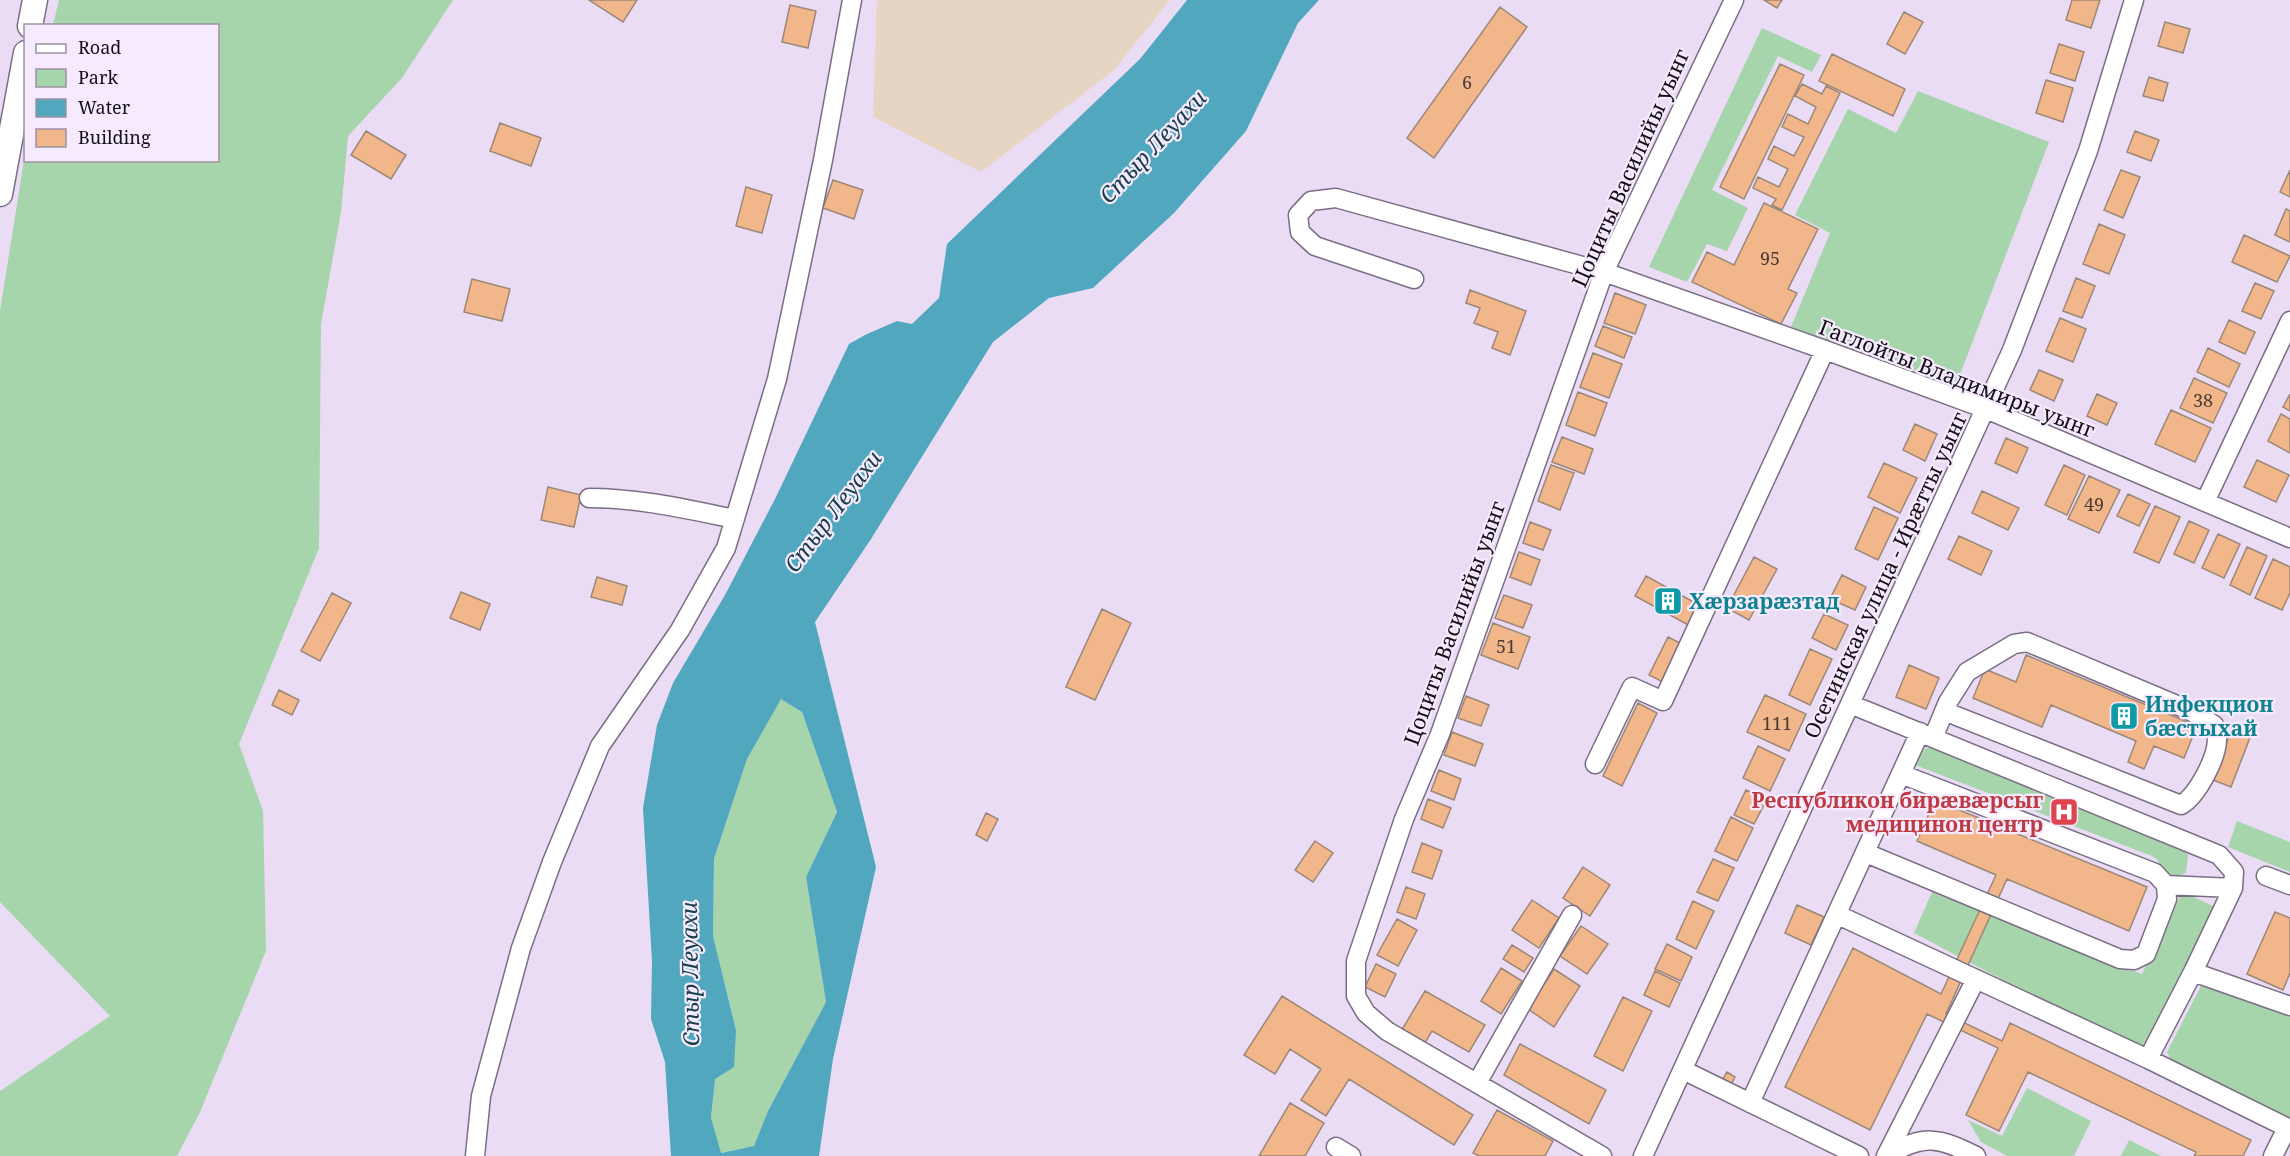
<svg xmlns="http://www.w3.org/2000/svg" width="2290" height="1156" font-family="'Noto Serif',serif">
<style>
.industrial{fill:#e7d5c4}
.green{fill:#a6d4ab}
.water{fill:#51a7be;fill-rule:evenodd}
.building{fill:#f1b78b;stroke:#9d8777;stroke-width:1.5}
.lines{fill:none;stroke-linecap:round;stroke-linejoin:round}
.minor-casing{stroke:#7b6e84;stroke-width:21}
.major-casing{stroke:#7b6e84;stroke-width:27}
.minor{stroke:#fff;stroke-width:18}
.major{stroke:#fff;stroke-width:24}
.labels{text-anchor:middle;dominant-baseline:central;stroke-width:4.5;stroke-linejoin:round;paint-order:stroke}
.number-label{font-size:18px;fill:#4c3a35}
.street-label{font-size:21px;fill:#151018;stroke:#f6eafe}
.culture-label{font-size:21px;font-weight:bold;fill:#0d838f;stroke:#f6eafe;text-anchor:start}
.health-label{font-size:21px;font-weight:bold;fill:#be3a42;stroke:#f6eafe;text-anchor:end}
.water-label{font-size:22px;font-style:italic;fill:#18404a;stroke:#f6eafe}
</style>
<rect width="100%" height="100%" fill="#eadcf4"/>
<path class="industrial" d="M 877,0 L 1170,0 L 1113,71 L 981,172 L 873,117 Z"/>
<path class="green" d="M 59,0 L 453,0 L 402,78 L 348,136 L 341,212 L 321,324 L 319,548 L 239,744 L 263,811 L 266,951 L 200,1112 L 177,1156 L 0,1156 L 0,1091 L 110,1016 L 0,902 L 0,311 L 25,154 L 26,160 L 218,160 L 218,26 L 53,25 Z
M 1762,28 L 1821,55 L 1812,72 L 1778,56 L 1712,190 L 1748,208 L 1727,251 L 1707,244 L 1687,282 L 1649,267 Z
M 1918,91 L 2049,142 L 1956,385 L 1791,327 L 1830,233 L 1795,215 L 1848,109 L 1896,133 Z
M 781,698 L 802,712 L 837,812 L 806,877 L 826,1002 L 768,1111 L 754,1146 L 720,1153 L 711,1118 L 715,1078 L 736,1030 L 713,936 L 714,859 L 747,759 Z
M 1926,748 L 1933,748 L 2181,848 L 2188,855 L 2186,872 C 2177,880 2170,874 2160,869 L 2158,860 L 2152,856 L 1915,765 L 1921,752 Z
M 2237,821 L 2290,842 L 2290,872 L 2228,847 Z
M 1932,892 L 2142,974 L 2181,894 L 2185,893 L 2213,906 L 2214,910 L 2149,1043 L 2142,1047 L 2133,1049 L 1914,933 Z
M 2202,984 L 2290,1017 L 2290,1121 L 2172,1063 L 2167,1052 Z
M 2027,1088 L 2091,1121 L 2074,1156 L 2007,1156 L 1981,1142 L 1968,1120 L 2002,1136 Z
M 2129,1140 L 2161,1156 L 2121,1156 Z"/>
<path class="water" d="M 1187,0 L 1319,0 L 1298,23 L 1246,131 L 1174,213 L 1093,288 L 1049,298 L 993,342 L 871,539 L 815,622 L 876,867 L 833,1059 L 819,1156 L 671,1156 L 665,1062 L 651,1019 L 652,961 L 643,808 L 657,725 L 673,683 L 725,595 L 776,497 L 849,344 L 867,334 L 897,321 L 912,324 L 939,298 L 947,244 L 1140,59 ZM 781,699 L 802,712 L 837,812 L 806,877 L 826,1002 L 768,1111 L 754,1146 L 721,1153 L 711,1118 L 715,1079 L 734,1067 L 736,1030 L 713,936 L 714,859 L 747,759 Z"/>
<path class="building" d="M 589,0 L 637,0 L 623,22 Z
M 1764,0 L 1782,0 L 1777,8 Z
M 2072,0 L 2100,0 L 2091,28 L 2066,20 Z
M 790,5 L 816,11 L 808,48 L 782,42 Z
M 1500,7 L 1527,27 L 1434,158 L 1407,138 Z
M 1904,12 L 1923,22 L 1905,54 L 1887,44 Z
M 2165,22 L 2190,29 L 2183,53 L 2158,46 Z
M 2059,44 L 2084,52 L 2075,81 L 2050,73 Z
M 1832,54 L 1905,89 L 1893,116 L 1819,81 Z
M 1780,64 L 1804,75 L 1744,199 L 1720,187 Z
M 2149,77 L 2168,83 L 2163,101 L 2143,96 Z
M 2046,80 L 2073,88 L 2063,122 L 2036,113 Z
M 1802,84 L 1822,94 L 1826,86 L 1840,93 L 1782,210 L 1772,205 L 1776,199 L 1753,188 L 1758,177 L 1779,187 L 1788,169 L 1768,159 L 1774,146 L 1794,156 L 1804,137 L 1782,127 L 1788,114 L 1808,124 L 1816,107 L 1795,96 Z
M 500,123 L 541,138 L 531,166 L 490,151 Z
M 366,131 L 406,155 L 391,179 L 351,155 Z
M 2135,131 L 2159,140 L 2151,161 L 2127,152 Z
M 2121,170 L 2140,177 L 2123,218 L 2104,210 Z
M 2290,170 L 2290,197 L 2280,192 Z
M 833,180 L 863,190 L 854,219 L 823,208 Z
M 746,187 L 772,195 L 762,233 L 736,226 Z
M 1764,203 L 1818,229 L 1788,289 L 1797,293 L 1781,324 L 1692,282 L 1707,252 L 1734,265 Z
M 2286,209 L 2290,211 L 2290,242 L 2275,235 Z
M 2099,224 L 2125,235 L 2109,274 L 2083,264 Z
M 2244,235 L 2290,256 L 2277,282 L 2232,262 Z
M 2076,278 L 2095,286 L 2082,318 L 2063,311 Z
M 472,279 L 510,289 L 502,321 L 464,312 Z
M 2255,283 L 2274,291 L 2261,319 L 2242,311 Z
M 1470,290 L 1526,311 L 1510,355 L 1492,348 L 1498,332 L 1474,323 L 1480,308 L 1466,303 Z
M 1615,293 L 1646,305 L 1635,334 L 1604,323 Z
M 2060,318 L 2086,329 L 2073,362 L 2046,351 Z
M 2229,320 L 2255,332 L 2245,354 L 2219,342 Z
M 1603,326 L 1632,337 L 1624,358 L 1595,346 Z
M 2208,348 L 2240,364 L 2229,387 L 2197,372 Z
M 1593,353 L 1622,364 L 1609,398 L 1580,387 Z
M 2039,370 L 2063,380 L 2054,401 L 2030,390 Z
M 2194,378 L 2227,393 L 2213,423 L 2180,408 Z
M 1578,392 L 1607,403 L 1595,436 L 1566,425 Z
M 2097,394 L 2117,403 L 2107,425 L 2087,416 Z
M 2290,394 L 2290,411 L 2283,407 Z
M 2171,410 L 2211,428 L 2195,462 L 2155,444 Z
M 2281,414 L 2290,419 L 2290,453 L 2268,441 Z
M 1915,424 L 1937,434 L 1925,461 L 1903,450 Z
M 1562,437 L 1593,449 L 1584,474 L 1552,462 Z
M 2006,438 L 2028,448 L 2017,473 L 1995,463 Z
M 2257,460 L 2289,475 L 2276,502 L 2244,487 Z
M 1884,463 L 1917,478 L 1900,513 L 1868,497 Z
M 1551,465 L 1574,473 L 1560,510 L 1538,501 Z
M 2064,465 L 2085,475 L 2067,515 L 2045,505 Z
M 2089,476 L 2120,490 L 2099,533 L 2068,519 Z
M 548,487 L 581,495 L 574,527 L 541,520 Z
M 1982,491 L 2019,508 L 2008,530 L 1972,513 Z
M 2128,494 L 2150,504 L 2139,526 L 2117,516 Z
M 2155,506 L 2180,517 L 2159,563 L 2134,552 Z
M 1874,507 L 1898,518 L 1878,560 L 1855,549 Z
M 2189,521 L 2209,530 L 2194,563 L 2174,554 Z
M 1530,522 L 1551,530 L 1543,550 L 1523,543 Z
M 2218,534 L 2240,544 L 2224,578 L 2202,568 Z
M 1959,536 L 1992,551 L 1981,575 L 1948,559 Z
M 2247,547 L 2267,556 L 2250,595 L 2230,585 Z
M 1519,552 L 1540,560 L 1531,585 L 1510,577 Z
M 1754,557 L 1777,569 L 1749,620 L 1727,608 Z
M 2273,559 L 2290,567 L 2290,593 L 2282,610 L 2255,598 Z
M 1842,575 L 1866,587 L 1855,610 L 1830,599 Z
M 1646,576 L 1701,606 L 1690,626 L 1635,596 Z
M 597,577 L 627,586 L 622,605 L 591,597 Z
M 461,592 L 490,604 L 480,630 L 450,618 Z
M 332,593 L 351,603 L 320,661 L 301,651 Z
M 1504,595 L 1532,605 L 1523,628 L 1495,618 Z
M 1102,609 L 1131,623 L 1095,700 L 1066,687 Z
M 1824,614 L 1848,625 L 1836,650 L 1812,638 Z
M 1493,623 L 1530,637 L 1518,669 L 1481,655 Z
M 1668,637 L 1686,646 L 1667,684 L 1649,675 Z
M 1810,649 L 1832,659 L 1810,705 L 1789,695 Z
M 2026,655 L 2197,726 L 2184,758 L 2154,746 L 2144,769 L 2128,762 L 2136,741 L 2051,705 L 2042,727 L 1973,698 L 1985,669 L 2016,682 Z
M 1909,665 L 1939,678 L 1926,709 L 1896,697 Z
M 279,690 L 299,700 L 292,715 L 272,705 Z
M 1765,695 L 1806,714 L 1789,751 L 1747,732 Z
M 1466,696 L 1489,705 L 1481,726 L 1458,718 Z
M 1638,703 L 1657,713 L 1622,786 L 1603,776 Z
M 2232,728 L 2251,735 L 2231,787 L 2213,780 Z
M 1452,732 L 1483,744 L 1475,766 L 1444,755 Z
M 1758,746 L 1785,759 L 1770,791 L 1743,778 Z
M 1439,770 L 1461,779 L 1454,800 L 1431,791 Z
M 1746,790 L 1767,799 L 1754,824 L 1734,815 Z
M 1428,799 L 1451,808 L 1443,828 L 1421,819 Z
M 1935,800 L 2147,887 L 2129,931 L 2007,879 L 1946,1014 L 2002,1041 L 2010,1023 L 2251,1140 L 2243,1156 L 2194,1156 L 2196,1152 L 2028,1072 L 1999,1131 L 1966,1115 L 1998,1048 L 1927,1014 L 1870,1130 L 1785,1087 L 1853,948 L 1941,994 L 1996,875 L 1917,841 Z
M 986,813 L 998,819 L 987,841 L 976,835 Z
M 1731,817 L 1753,828 L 1737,861 L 1715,851 Z
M 1315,841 L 1333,853 L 1313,882 L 1295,870 Z
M 1422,843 L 1442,851 L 1432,879 L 1412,872 Z
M 1713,859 L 1734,868 L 1718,901 L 1697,892 Z
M 1583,867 L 1610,885 L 1590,916 L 1563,898 Z
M 1406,887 L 1425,894 L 1416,919 L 1397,912 Z
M 1532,900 L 1559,918 L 1539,948 L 1512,930 Z
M 1693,901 L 1714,911 L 1696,949 L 1676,939 Z
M 1797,905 L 1824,917 L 1811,945 L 1785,933 Z
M 2275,912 L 2290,918 L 2290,973 L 2283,990 L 2247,974 Z
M 1397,919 L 1417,930 L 1398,966 L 1377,955 Z
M 1581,926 L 1608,944 L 1587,974 L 1560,956 Z
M 1667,944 L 1692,957 L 1681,981 L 1655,969 Z
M 1512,945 L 1533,958 L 1524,972 L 1503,959 Z
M 1376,964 L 1396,974 L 1385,997 L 1365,987 Z
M 1501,968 L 1522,981 L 1501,1014 L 1481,1001 Z
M 1554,969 L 1580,986 L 1554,1027 L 1528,1009 Z
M 1655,971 L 1680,983 L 1669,1007 L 1644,995 Z
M 1425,991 L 1485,1025 L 1469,1052 L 1432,1031 L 1423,1046 L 1400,1033 Z
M 1282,996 L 1473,1115 L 1454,1145 L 1349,1079 L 1326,1116 L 1301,1100 L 1321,1069 L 1290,1049 L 1275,1074 L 1244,1055 Z
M 1623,997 L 1652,1011 L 1623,1071 L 1594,1056 Z
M 1520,1044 L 1606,1090 L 1589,1124 L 1504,1075 Z
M 1727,1072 L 1735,1077 L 1730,1087 L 1721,1082 Z
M 1290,1103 L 1324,1123 L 1305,1156 L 1259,1156 Z
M 1497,1110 L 1553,1141 L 1545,1156 L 1479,1156 L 1473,1153 Z"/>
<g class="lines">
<g class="minor-casing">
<path id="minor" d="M 1414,279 L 1315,246 L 1300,232 L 1298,215 L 1311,201 L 1336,198 L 1604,272 L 1825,350 L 1986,409 L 2290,538
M 589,498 C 639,498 686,509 735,519
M 2205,502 L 2290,321
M 1850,704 L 2219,855 L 2234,872 L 2233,888 L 2193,972 L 2148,1059
M 1933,738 L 1948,702 L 1967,672 L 2014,644 L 2027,642 L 2191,711 L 2214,725 C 2215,729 2217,735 2217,739 C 2217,758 2197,796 2181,805 L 1944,711
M 1595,764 L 1632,687 L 1663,701 L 1825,350
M 1866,853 L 2120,959 L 2134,960 L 2146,954 L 2167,899 L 2166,885 L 2155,873 L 1901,774
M 2266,876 L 2290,885
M 2166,885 L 2233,888
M 1838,915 L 2148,1059 L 2290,1129
M 2193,972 L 2290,1006
M 1683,1070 L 1859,1156
M 1477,1083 L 1572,915
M 1750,1103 L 1920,732
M 1336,1147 L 1351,1156
M 475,1156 L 481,1096 L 521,948 L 552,862 L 600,746 L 680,630 L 726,548 L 777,379 L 823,160 L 852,0
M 1602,1156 L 1387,1031 L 1366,1013 L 1356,996 L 1356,961 L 1404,819 L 1440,734 L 1604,272 L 1734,0
M 1643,1156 L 2012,350 L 2088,151 L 2134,0
M 1886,1156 L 1976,979
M 1886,1156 C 1924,1134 1938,1137 1976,1156
M 2273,1156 L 2287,1128"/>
</g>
<g class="major-casing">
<path id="major" d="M 30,26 L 35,0
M 0,194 L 26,53"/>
</g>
<use href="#minor" class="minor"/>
<use href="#major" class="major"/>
</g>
<defs>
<g id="building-square" transform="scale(1.5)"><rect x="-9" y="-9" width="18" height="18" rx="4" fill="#0f9aa8" stroke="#f6eafe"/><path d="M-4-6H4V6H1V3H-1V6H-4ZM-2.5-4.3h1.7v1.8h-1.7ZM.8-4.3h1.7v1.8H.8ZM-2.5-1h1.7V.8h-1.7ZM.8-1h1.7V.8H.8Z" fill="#fff"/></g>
<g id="hospital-square" transform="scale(1.5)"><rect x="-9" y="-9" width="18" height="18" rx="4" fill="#e0444e" stroke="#f6eafe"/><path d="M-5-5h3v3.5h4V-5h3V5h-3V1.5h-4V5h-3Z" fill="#fff"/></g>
</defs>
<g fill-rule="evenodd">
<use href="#building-square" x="1668" y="601"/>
<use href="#building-square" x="2124" y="716"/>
<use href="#hospital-square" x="2064" y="812"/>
</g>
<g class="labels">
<g class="number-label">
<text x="1467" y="82">6</text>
<text x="1770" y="258">95</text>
<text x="2203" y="400">38</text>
<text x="2094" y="504">49</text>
<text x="1506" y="646">51</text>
<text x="1777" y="723">111</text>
</g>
<g class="street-label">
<text transform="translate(1630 168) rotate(-66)">Цоциты Василийы уынг</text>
<text transform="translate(1957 378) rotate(21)">Гаглойты Владимиры уынг</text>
<text transform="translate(1885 575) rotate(-65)">Осетинская улица - Ирæтты уынг</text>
<text transform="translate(1454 623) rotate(-70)">Цоциты Василийы уынг</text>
</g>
<g class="culture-label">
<text x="1689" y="601">Хæрзарæзтад</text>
<text x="2145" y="704">Инфекцион<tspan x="2145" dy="24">бæстыхай</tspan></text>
</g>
<g class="health-label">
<text x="2043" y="800">Республикон бирæвæрсыг<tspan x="2043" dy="24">медицинон центр</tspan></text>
</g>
<g class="water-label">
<text transform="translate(1152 146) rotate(-47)">Стыр Леуахи</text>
<text transform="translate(832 511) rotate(-53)">Стыр Леуахи</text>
<text transform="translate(689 974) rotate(-91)">Стыр Леуахи</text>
</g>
</g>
<rect x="24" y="24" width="195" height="138" fill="#f6eafe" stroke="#9c93a2" stroke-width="1.5"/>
<rect x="36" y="44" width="30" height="9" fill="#ffffff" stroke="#9c93a2" stroke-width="1.5"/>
<text x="78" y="54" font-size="18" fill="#151018">Road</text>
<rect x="36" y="69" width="30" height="18" fill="#a6d4ab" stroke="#9c93a2" stroke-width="1.5"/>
<text x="78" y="84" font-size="18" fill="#151018">Park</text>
<rect x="36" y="99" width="30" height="18" fill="#51a7be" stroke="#9c93a2" stroke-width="1.5"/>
<text x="78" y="114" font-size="18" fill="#151018">Water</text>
<rect x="36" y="129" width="30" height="18" fill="#f1b78b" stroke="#9c93a2" stroke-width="1.5"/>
<text x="78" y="144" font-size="18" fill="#151018">Building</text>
</svg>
